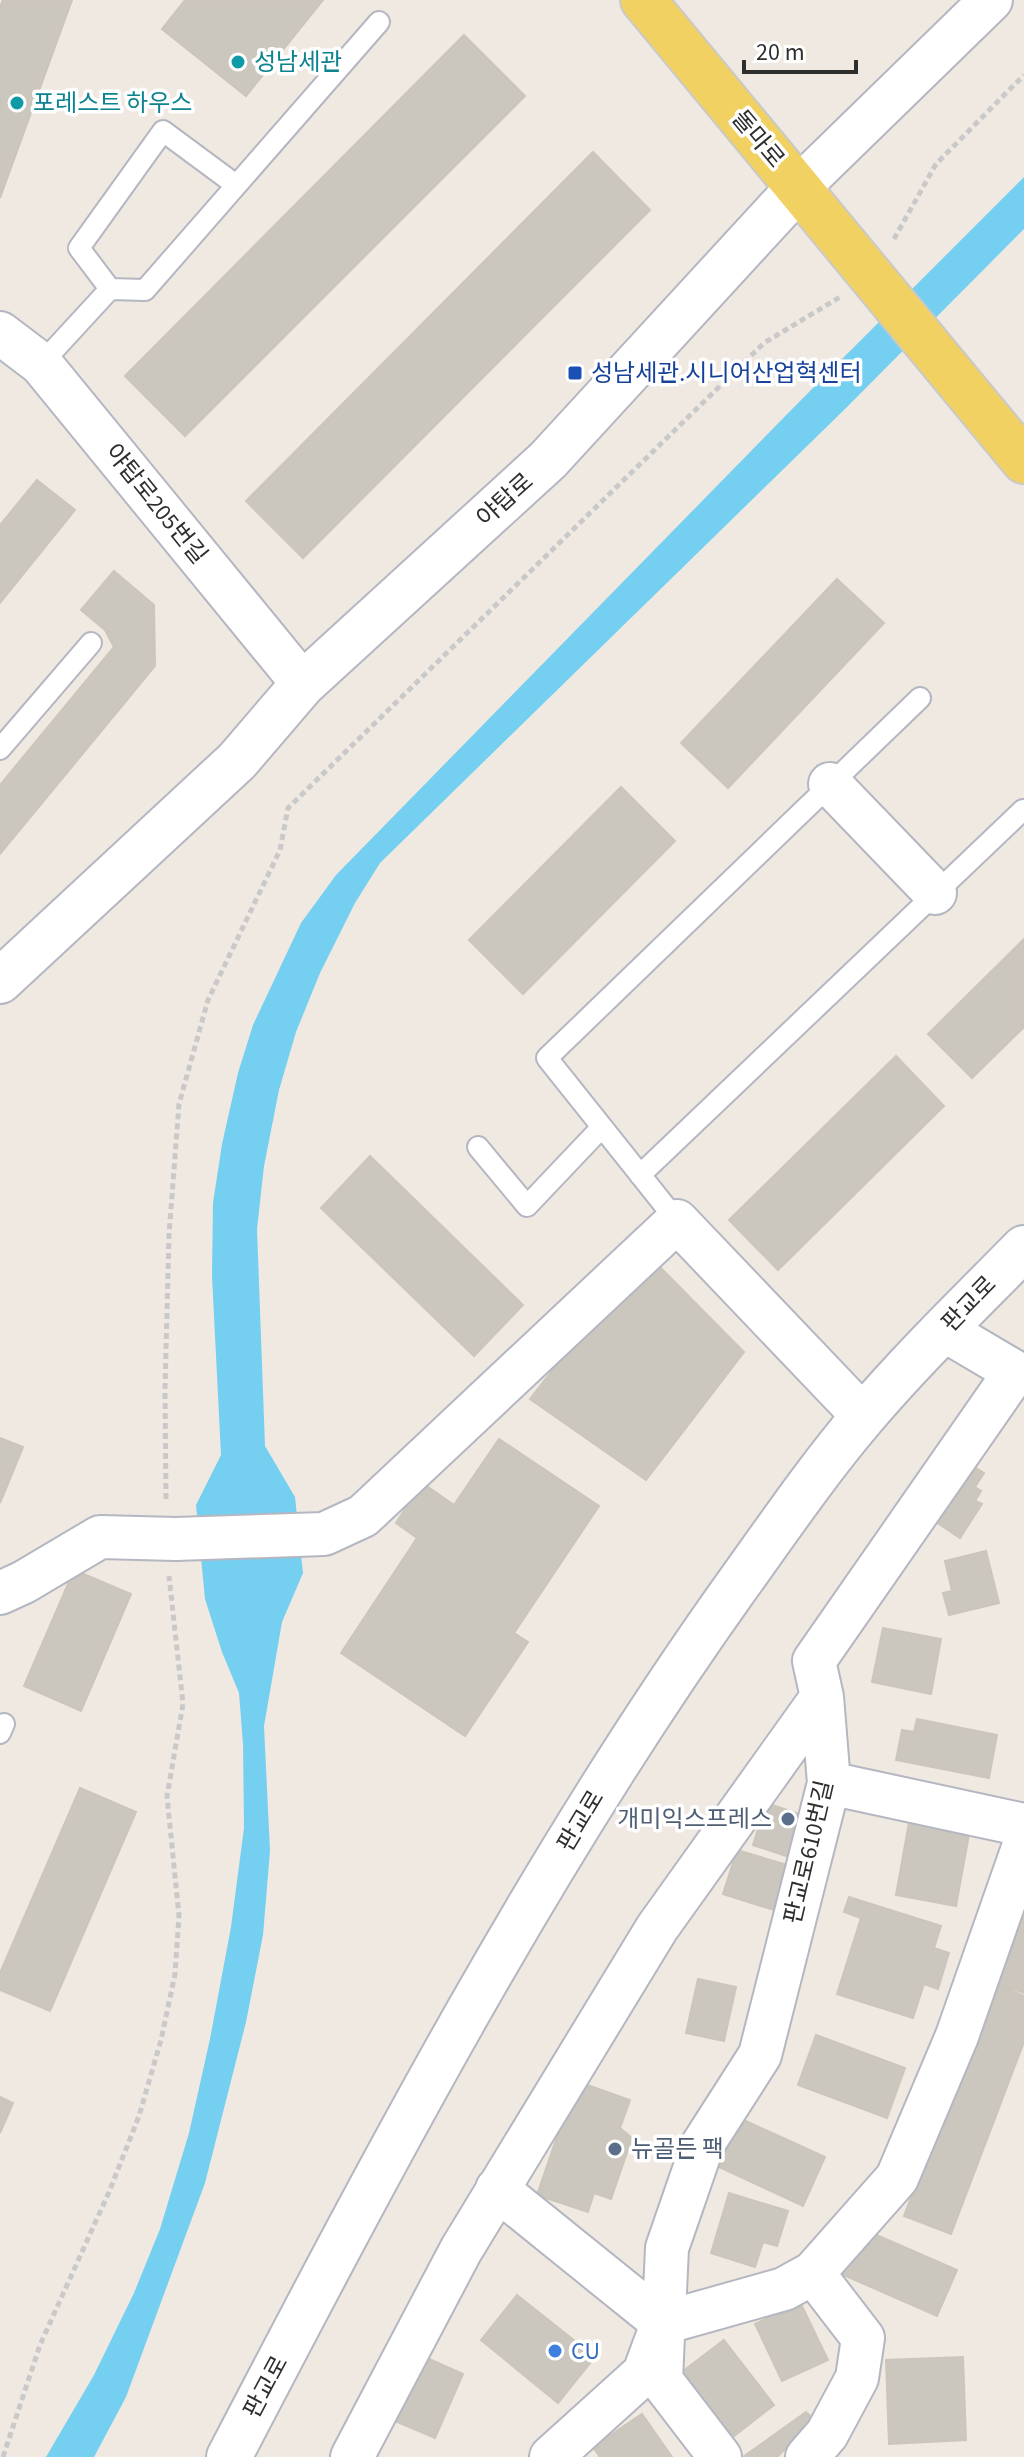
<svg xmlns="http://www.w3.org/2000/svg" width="1024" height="2457" font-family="'Source Sans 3','Noto Sans KR',sans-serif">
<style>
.water{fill:#75cff0}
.building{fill:#cbc7bf;stroke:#cbc5ba;stroke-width:2}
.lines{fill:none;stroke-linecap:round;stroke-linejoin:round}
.lane-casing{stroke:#b4b7c1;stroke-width:24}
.street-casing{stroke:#b4b7c1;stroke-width:46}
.secondary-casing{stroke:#b4b7c1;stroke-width:48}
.primary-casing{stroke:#c9c9c9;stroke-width:48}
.path{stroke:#c9c9c9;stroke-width:5;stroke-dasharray:6 4;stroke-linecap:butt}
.lane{stroke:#fff;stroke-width:20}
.street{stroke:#fff;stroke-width:42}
.secondary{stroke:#fff;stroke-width:44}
.primary{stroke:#f2d163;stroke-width:44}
.culture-dot{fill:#0f9aa8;stroke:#fff;stroke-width:3}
.transit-dot{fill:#1a4fb4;stroke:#fff;stroke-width:3}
.service-dot{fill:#5c6f8a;stroke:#fff;stroke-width:3}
.shop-dot{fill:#3f7fe0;stroke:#fff;stroke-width:3}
.labels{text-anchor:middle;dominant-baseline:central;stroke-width:7;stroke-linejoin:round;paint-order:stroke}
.culture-label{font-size:24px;fill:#0d838f;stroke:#fff;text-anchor:start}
.street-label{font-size:24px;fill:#2e2e2e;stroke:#fff}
.transit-label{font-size:24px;fill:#164399;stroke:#fff;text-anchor:start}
.service-label{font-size:24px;fill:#4e5e75;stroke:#fff;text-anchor:end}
.shop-label{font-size:24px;fill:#366cbe;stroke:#fff;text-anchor:start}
</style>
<rect width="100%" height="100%" fill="#efe9e1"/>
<path class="water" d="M 1024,177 L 1024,229 L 845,409 L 380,863 L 355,903 L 320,973 L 296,1032 L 279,1090 L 264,1166 L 257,1229 L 265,1446 L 295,1497 L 303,1573 L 282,1622 L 264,1726 L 270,1851 L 263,1935 L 246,2022 L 205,2183 L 126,2397 L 94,2457 L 46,2457 L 94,2375 L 134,2293 L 160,2229 L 189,2133 L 210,2039 L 231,1927 L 244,1828 L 243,1744 L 239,1693 L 222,1652 L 205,1599 L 196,1505 L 221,1455 L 212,1276 L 213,1203 L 222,1144 L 238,1073 L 253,1025 L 301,923 L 336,875 L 802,399 Z"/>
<path class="building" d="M 3,0 L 72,0 L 0,198 L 0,7 Z
M 185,0 L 323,0 L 246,96 L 162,29 Z
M 464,35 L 525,96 L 185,436 L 125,376 Z
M 593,152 L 650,210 L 303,558 L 246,501 Z
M 37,480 L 75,510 L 0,603 L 0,525 Z
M 114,571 L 154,605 L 155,666 L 0,854 L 0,785 L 114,647 L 105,630 L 81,610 Z
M 837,579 L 884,623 L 728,788 L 681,743 Z
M 621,787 L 675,841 L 523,994 L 469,940 Z
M 1024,939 L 1024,1027 L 972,1078 L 928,1034 Z
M 896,1056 L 944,1106 L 778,1270 L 729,1220 Z
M 370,1156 L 523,1305 L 474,1356 L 321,1208 Z
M 650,1257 L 744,1352 L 646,1480 L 530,1399 L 551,1372 L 536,1361 Z
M 0,1438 L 23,1447 L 0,1503 Z
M 499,1439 L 599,1506 L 514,1633 L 528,1642 L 465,1736 L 341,1653 L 417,1538 L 396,1523 L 422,1483 L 454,1505 Z
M 973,1466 L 984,1473 L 975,1487 L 981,1491 L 975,1501 L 982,1504 L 960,1538 L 936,1522 Z
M 986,1551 L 999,1603 L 949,1615 L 943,1593 L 952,1591 L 945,1561 Z
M 74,1570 L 131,1594 L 81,1711 L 24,1686 Z
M 883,1628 L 941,1639 L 931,1694 L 872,1682 Z
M 917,1719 L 997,1735 L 989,1778 L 896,1760 L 902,1730 L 914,1732 Z
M 80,1788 L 136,1812 L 50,2011 L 0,1990 L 0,1973 Z
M 766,1803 L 808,1817 L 795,1859 L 753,1845 Z
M 910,1817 L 970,1829 L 956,1906 L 896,1895 Z
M 737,1850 L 787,1865 L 774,1910 L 723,1894 Z
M 849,1897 L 941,1926 L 934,1948 L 949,1953 L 938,1989 L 924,1984 L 913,2018 L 837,1994 L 861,1918 L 844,1912 Z
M 1024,1900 L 1024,1993 L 993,1982 Z
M 698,1979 L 736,1987 L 724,2041 L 686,2033 Z
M 993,1983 L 1024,1996 L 1024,2042 L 951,2234 L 904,2216 Z
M 816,2035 L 905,2068 L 887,2118 L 798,2085 Z
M 576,2081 L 630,2100 L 620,2128 L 632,2138 L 611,2199 L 594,2193 L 588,2212 L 537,2195 Z
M 0,2097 L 13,2103 L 0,2133 Z
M 739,2118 L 825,2157 L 803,2206 L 717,2166 Z
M 729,2193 L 788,2211 L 777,2246 L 763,2242 L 755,2267 L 711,2253 Z
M 858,2227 L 957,2270 L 937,2316 L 839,2273 Z
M 517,2295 L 595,2357 L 558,2403 L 481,2340 Z
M 800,2302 L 828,2360 L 782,2381 L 755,2324 Z
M 724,2340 L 774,2405 L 729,2440 L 678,2375 Z
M 411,2351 L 463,2374 L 435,2438 L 383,2416 Z
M 963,2357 L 966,2440 L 889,2444 L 886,2360 Z
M 806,2412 L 814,2420 L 778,2456 L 743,2457 Z
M 642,2414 L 672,2457 L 600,2457 L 593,2447 Z"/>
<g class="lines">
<g class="lane-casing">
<path id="lane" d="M 110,289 L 79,248 L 163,131 L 236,185
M 41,364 L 110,289 L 145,290 L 379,22
M 0,749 L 91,643
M 478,1147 L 527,1206 L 602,1127
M 640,1175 L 1023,810
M 677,1221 L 547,1058 L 920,698
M 0,1733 L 4,1724"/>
</g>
<g class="street-casing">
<path id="street" d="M 798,188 L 991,0
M 0,333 L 41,364 L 303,684
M 830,784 L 935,893
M 0,1593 L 24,1582 L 100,1537 L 176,1539 L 324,1534 L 363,1516 L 677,1221 L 863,1416
M 829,1783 L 1024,1825
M 497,2189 L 663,2323
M 663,2323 L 784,2289 L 813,2273 L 897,2178 L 957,2036 L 1024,1845
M 352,2457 L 461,2250 L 657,1928 L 822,1697
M 551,2457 L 644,2373 L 658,2335
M 720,2457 L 661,2380 L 667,2248 L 703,2144 L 760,2055 L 829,1783 L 822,1697 L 814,1661 L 1015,1372 L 944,1330
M 807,2457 L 827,2434 L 857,2378 L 863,2338 L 813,2273"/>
</g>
<g class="secondary-casing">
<path id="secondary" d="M 0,981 L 237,761 L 303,684 L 548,460 L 798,188
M 229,2457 C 384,2160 541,1860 736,1587 C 777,1530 817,1471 863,1417 C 913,1358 970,1303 1024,1248"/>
</g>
<g class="primary-casing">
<path id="primary" d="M 643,0 L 1024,461"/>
</g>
<path class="path" d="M 894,239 L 936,164 L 1024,75
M 166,1499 L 165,1389 L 169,1235 L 179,1104 L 208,1000 L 280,850 L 288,808 L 764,343 L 840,297
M 3,2457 L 40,2345 L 109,2192 L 139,2116 L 161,2040 L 175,1974 L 179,1916 L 167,1796 L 183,1704 L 169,1576"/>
<use href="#lane" class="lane"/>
<use href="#street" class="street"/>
<use href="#secondary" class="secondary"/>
<use href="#primary" class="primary"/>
</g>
<g class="culture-dot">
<circle cx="238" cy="62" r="8"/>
<circle cx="17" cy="103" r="8"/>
</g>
<rect class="transit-dot" x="567" y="365" width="16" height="16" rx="4"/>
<g class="service-dot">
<circle cx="788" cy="1819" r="8"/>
<circle cx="615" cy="2149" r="8"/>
</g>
<circle class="shop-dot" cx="555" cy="2351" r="8"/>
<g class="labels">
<g class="culture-label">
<text x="254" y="62">성남세관</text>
<text x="33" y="103">포레스트 하우스</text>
</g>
<g class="street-label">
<text transform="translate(758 139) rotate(50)">돌마로</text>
<text transform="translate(505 500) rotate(-42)">야탑로</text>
<text transform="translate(156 504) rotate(51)">야탑로205번길</text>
<text transform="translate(969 1304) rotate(-46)">판교로</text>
<text transform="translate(581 1821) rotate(-59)">판교로</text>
<text transform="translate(809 1852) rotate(-77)">판교로610번길</text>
<text transform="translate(266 2387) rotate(-62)">판교로</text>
</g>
<g class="transit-label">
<text x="591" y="373">성남세관.시니어산업혁센터</text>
</g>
<g class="service-label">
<text x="772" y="1819">개미익스프레스</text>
<text x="631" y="2149" text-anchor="start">뉴골든 팩</text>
</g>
<g class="shop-label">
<text x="571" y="2351">CU</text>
</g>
</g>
<path d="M744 60v12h112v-12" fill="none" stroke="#2e2e2e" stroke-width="4"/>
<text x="756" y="60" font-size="24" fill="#2e2e2e" stroke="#ffffff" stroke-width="6" paint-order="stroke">20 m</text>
</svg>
